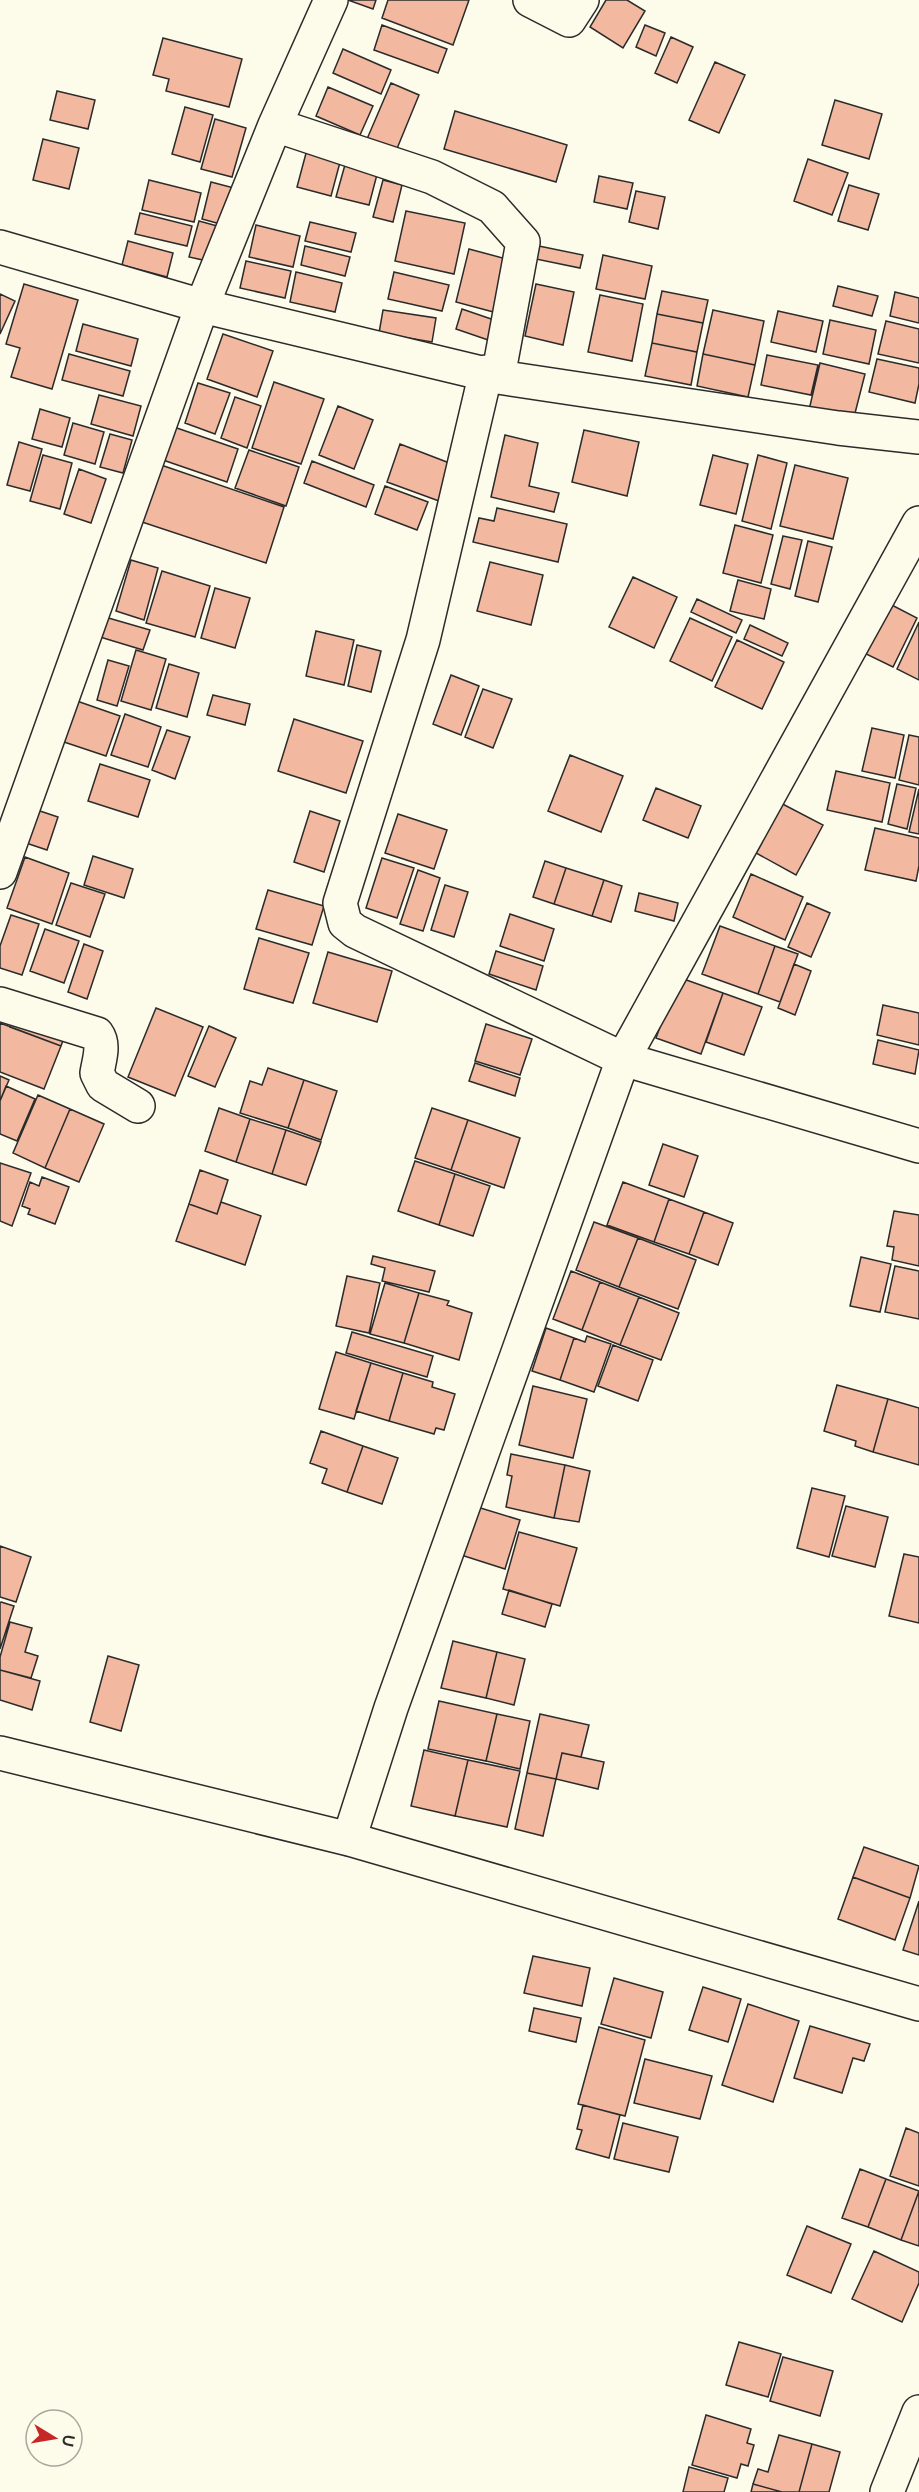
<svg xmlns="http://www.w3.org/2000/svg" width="919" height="2492" font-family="Raleway,sans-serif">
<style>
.building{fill:#f2b8a0;stroke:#2b2b2b;stroke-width:1.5}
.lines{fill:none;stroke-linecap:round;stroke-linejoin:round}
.minor-casing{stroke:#2b2b2b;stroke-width:36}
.minor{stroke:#fdfbea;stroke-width:33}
</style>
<rect width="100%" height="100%" fill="#fdfbea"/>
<path class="building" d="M 348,0 L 376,0 L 373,9 Z
M 388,0 L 469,0 L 453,45 L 382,18 Z
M 606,0 L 627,0 L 645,11 L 623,48 L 590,27 Z
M 382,25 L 447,49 L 438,73 L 374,50 Z
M 645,25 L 665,33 L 656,56 L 636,47 Z
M 671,37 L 693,47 L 677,83 L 655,73 Z
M 163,38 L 242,59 L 229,107 L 166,91 L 169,79 L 153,75 Z
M 343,49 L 391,70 L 381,94 L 333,73 Z
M 715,62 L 745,75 L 719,133 L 689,120 Z
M 391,83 L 419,95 L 396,151 L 367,139 Z
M 328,87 L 373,106 L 360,135 L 316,116 Z
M 57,91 L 95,100 L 88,129 L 50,120 Z
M 835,100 L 882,114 L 869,159 L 822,145 Z
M 185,107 L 213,115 L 200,162 L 172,154 Z
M 455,111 L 567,145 L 556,182 L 444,149 Z
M 215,119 L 246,128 L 232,177 L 201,169 Z
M 43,139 L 79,148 L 69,189 L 33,180 Z
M 309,142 L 343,151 L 331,196 L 297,187 Z
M 348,154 L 380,163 L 369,205 L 336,197 Z
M 808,159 L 848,173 L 832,215 L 794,201 Z
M 599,176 L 633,183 L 627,209 L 594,202 Z
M 149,180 L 201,193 L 194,222 L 142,210 Z
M 383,180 L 402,185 L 393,222 L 373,217 Z
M 211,182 L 234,188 L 224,225 L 202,219 Z
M 849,185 L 879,194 L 868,230 L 838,221 Z
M 636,191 L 665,197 L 658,229 L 629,222 Z
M 406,211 L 465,223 L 454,274 L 395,261 Z
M 140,213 L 192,226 L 187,246 L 135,234 Z
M 199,221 L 221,227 L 212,262 L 189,257 Z
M 310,222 L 356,233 L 351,252 L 305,241 Z
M 256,225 L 300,236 L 293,267 L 249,257 Z
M 128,241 L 173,253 L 167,277 L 122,265 Z
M 534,245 L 583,255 L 580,268 L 531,258 Z
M 305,246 L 350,257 L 345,276 L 301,265 Z
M 469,249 L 514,261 L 501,314 L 456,302 Z
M 603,255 L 652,266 L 645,299 L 596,289 Z
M 246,261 L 291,271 L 285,298 L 240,288 Z
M 296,272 L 342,283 L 335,312 L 290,302 Z
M 394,272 L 449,285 L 442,311 L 388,299 Z
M 24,284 L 78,300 L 52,389 L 11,377 L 20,348 L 6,344 Z
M 536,284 L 574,292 L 563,345 L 525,336 Z
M 838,286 L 878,296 L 872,316 L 833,306 Z
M 662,291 L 708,300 L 703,323 L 657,314 Z
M 895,292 L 919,298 L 919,323 L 890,316 Z
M 0,294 L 15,301 L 0,334 Z
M 600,295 L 643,304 L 632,361 L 588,352 Z
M 462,309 L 500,322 L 494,342 L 456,329 Z
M 383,310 L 436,318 L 432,342 L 379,333 Z
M 713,310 L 764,321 L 755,365 L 703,354 Z
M 778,311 L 823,321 L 816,352 L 771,342 Z
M 657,314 L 703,323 L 697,352 L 652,343 Z
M 830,320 L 876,330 L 869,364 L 823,354 Z
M 886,321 L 919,329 L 919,363 L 878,354 Z
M 83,324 L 138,339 L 131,366 L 76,351 Z
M 223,334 L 273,351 L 257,397 L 207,379 Z
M 652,343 L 697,352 L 691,385 L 645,376 Z
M 69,354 L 130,371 L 123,396 L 62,380 Z
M 703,354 L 755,365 L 748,397 L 697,386 Z
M 767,355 L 818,365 L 811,395 L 761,385 Z
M 877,359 L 919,368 L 919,384 L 915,403 L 869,392 Z
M 820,363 L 865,374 L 853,421 L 809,410 Z
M 274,382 L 324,399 L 301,464 L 252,448 Z
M 198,383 L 230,393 L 215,434 L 185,423 Z
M 99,395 L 141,406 L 133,436 L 91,424 Z
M 235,397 L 261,406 L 247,448 L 221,438 Z
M 338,406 L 373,420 L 354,469 L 319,455 Z
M 40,409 L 70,418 L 62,447 L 32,439 Z
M 73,423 L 104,432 L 95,464 L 64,455 Z
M 171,426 L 238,449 L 227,482 L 160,459 Z
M 584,430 L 639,442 L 627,496 L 572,482 Z
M 110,434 L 132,440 L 123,473 L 100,467 Z
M 505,435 L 538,443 L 529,486 L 559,493 L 554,512 L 491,497 Z
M 19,442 L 42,449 L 30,491 L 7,485 Z
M 400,444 L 452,464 L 439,501 L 387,482 Z
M 249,450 L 299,467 L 286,506 L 235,488 Z
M 43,455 L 72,463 L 60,509 L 30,501 Z
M 713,455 L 748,464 L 736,514 L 700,505 Z
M 758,455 L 787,463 L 771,529 L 742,521 Z
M 312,461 L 374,485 L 366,507 L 304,483 Z
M 161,465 L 284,507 L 266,563 L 142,522 Z
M 795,465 L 848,478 L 833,539 L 780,526 Z
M 79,469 L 106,479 L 91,523 L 64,514 Z
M 385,486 L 428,502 L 417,530 L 375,514 Z
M 497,508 L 567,524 L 558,562 L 473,542 L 479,518 L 494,521 Z
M 735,525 L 773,535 L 761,583 L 723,573 Z
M 783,536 L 802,540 L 790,589 L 771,584 Z
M 808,541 L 832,547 L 818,602 L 795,596 Z
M 131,560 L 158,568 L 144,620 L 116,611 Z
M 490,562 L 543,575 L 531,625 L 477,611 Z
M 162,571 L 210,586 L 195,637 L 146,623 Z
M 633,577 L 677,597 L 654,648 L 609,627 Z
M 738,580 L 771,589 L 764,619 L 730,611 Z
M 215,588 L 250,598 L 235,648 L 201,638 Z
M 697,599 L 742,620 L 736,633 L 691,612 Z
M 886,602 L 917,618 L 893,667 L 862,652 Z
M 105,617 L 150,630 L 143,650 L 100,637 Z
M 690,618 L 732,637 L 712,681 L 670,661 Z
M 919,622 L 919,680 L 897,669 Z
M 750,625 L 788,643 L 782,656 L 744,639 Z
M 316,631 L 354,640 L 344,685 L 306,676 Z
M 737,640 L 784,662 L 762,709 L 715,687 Z
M 357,645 L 381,651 L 371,692 L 348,686 Z
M 136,650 L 166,659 L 151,710 L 121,701 Z
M 108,660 L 129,666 L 117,706 L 97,700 Z
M 169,664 L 199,673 L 187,717 L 156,708 Z
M 451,675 L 479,686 L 461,735 L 433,724 Z
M 483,689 L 512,699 L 493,748 L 465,737 Z
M 213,695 L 250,704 L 245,725 L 207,715 Z
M 74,700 L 120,716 L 106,756 L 61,741 Z
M 125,714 L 161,727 L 148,767 L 111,755 Z
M 294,719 L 363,741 L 346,793 L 278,771 Z
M 872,728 L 904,735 L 895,778 L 862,771 Z
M 167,730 L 190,737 L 175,779 L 152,770 Z
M 909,735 L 919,737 L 919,785 L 899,780 Z
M 570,755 L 623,776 L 601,832 L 548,811 Z
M 100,764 L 150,780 L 138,817 L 88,801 Z
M 836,771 L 890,783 L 882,822 L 827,810 Z
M 897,784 L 916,788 L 907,829 L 888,824 Z
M 656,788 L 701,806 L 688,838 L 643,820 Z
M 919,789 L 919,834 L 909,832 Z
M 773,799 L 823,825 L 796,875 L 747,848 Z
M 25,806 L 58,817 L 47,850 L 14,839 Z
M 310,811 L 340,821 L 324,872 L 294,862 Z
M 398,814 L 447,830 L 434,869 L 385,853 Z
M 875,828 L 919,838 L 919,866 L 916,881 L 865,870 Z
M 93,856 L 133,869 L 124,898 L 84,885 Z
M 25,857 L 69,873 L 52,924 L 7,908 Z
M 382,858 L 414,868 L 397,918 L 366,908 Z
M 545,861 L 566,868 L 554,904 L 533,897 Z
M 566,868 L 604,880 L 592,916 L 554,904 Z
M 418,870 L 440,878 L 423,931 L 400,924 Z
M 751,874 L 803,897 L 785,940 L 733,917 Z
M 604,880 L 622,886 L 611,922 L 592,916 Z
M 71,883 L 105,894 L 90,937 L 56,925 Z
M 445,885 L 468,892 L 454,937 L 431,930 Z
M 268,890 L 324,906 L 312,945 L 256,929 Z
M 639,893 L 678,903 L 674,921 L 635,911 Z
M 807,903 L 830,913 L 811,957 L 788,947 Z
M 510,914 L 554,929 L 544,961 L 500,946 Z
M 11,915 L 39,924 L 22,975 L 0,968 L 0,946 Z
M 720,926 L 775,946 L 758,994 L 702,974 Z
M 45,929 L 79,941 L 64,983 L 30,971 Z
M 259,938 L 309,953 L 293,1003 L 244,989 Z
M 84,944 L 103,951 L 87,999 L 68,992 Z
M 775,946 L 798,954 L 780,1002 L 758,994 Z
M 496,951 L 543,966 L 536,990 L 489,974 Z
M 328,952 L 392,971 L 377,1022 L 313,1003 Z
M 794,964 L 811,971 L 795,1015 L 778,1008 Z
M 678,977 L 723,993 L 701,1054 L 656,1038 Z
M 723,993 L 762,1007 L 744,1055 L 706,1042 Z
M 883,1005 L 919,1013 L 919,1045 L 877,1035 Z
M 156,1008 L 203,1027 L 175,1096 L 128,1077 Z
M 17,1010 L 67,1029 L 61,1046 L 10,1027 Z
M 0,1023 L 61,1046 L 44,1089 L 0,1072 Z
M 486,1024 L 532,1039 L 520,1075 L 475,1061 Z
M 209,1026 L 236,1038 L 215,1087 L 188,1076 Z
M 878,1040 L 919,1050 L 915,1074 L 873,1064 Z
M 475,1063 L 520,1078 L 515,1096 L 469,1081 Z
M 268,1068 L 304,1080 L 288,1128 L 240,1113 L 250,1081 L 262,1085 Z
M 0,1076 L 9,1080 L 0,1101 Z
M 304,1080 L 337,1091 L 321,1140 L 288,1128 Z
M 6,1086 L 35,1099 L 17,1141 L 0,1134 L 0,1101 Z
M 38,1095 L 70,1109 L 45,1168 L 13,1153 Z
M 219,1108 L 250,1119 L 236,1162 L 205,1151 Z
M 432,1108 L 468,1120 L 451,1170 L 415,1158 Z
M 70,1109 L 104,1124 L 79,1182 L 45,1168 Z
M 250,1119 L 286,1130 L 272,1174 L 236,1162 Z
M 468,1120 L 520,1138 L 504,1188 L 451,1170 Z
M 286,1130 L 321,1142 L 306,1185 L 272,1174 Z
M 663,1144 L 698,1156 L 684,1197 L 649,1185 Z
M 415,1161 L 455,1174 L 439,1225 L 398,1211 Z
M 0,1163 L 31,1173 L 12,1226 L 0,1221 Z
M 200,1170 L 228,1180 L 217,1214 L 189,1204 Z
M 455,1174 L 490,1186 L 473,1236 L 439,1225 Z
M 42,1177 L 69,1187 L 55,1224 L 28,1214 L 30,1209 L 22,1206 L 30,1182 L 39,1186 Z
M 623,1182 L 669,1199 L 654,1242 L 607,1225 Z
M 669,1199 L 704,1212 L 689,1254 L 654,1242 Z
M 221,1202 L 261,1216 L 245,1265 L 176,1241 L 189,1204 L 217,1214 Z
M 894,1211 L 919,1215 L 919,1266 L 892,1260 L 894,1247 L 887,1246 Z
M 704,1212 L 733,1223 L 718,1265 L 689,1254 Z
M 594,1222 L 638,1238 L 619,1287 L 576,1270 Z
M 638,1238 L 696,1260 L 678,1309 L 619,1287 Z
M 373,1256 L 435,1271 L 429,1292 L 382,1281 L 385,1268 L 371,1264 Z
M 861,1257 L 891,1264 L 880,1312 L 850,1306 Z
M 895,1266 L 919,1271 L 919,1319 L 885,1312 Z
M 571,1271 L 600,1282 L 582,1330 L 553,1319 Z
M 347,1276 L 380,1283 L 369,1333 L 336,1326 Z
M 600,1282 L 639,1297 L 620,1345 L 582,1330 Z
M 385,1283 L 419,1293 L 404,1343 L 370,1334 Z
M 419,1293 L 449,1301 L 447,1305 L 472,1313 L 459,1360 L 404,1343 Z
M 639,1297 L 679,1313 L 661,1360 L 620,1345 Z
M 546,1328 L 574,1338 L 560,1380 L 532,1371 Z
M 352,1332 L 433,1356 L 427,1377 L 346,1353 Z
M 587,1336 L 611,1344 L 594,1392 L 560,1380 L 574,1338 L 585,1342 Z
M 613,1345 L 653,1360 L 638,1401 L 598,1386 Z
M 336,1352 L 371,1363 L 354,1419 L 319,1409 Z
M 371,1363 L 403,1373 L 389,1421 L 356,1411 Z
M 403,1373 L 433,1382 L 432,1387 L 455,1394 L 444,1430 L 436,1428 L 434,1434 L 389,1421 Z
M 837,1385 L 888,1399 L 873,1452 L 855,1446 L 856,1441 L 824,1431 Z
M 533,1386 L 587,1399 L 573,1458 L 519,1445 Z
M 888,1399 L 919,1408 L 919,1465 L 873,1452 Z
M 321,1431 L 363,1446 L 347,1492 L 322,1483 L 327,1469 L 310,1463 Z
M 363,1446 L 398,1458 L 382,1504 L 347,1492 Z
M 511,1454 L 565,1465 L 554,1518 L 506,1507 L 512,1476 L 507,1475 Z
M 565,1465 L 590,1471 L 579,1522 L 554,1518 Z
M 812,1488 L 845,1496 L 829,1557 L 797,1548 Z
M 474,1506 L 520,1520 L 505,1569 L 458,1554 Z
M 846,1506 L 888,1517 L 875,1567 L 832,1556 Z
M 519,1532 L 577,1548 L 560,1606 L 503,1589 Z
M 0,1546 L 31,1557 L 16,1602 L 0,1597 Z
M 904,1554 L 919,1557 L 919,1623 L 889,1616 Z
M 509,1590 L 552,1604 L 545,1627 L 502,1614 Z
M 1,1602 L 14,1606 L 0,1649 L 0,1603 Z
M 10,1622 L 32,1628 L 25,1652 L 38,1656 L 31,1678 L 0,1670 L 0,1657 Z
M 453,1641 L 497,1652 L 486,1698 L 441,1688 Z
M 497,1652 L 525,1659 L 514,1705 L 486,1698 Z
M 108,1656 L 139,1665 L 121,1731 L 90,1722 Z
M 0,1670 L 40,1681 L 32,1710 L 0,1700 Z
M 439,1701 L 497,1714 L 486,1761 L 428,1749 Z
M 497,1714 L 530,1721 L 520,1769 L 486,1761 Z
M 540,1714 L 589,1725 L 581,1757 L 562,1753 L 556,1779 L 527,1773 Z
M 424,1750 L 468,1760 L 455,1816 L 411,1806 Z
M 562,1753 L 604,1762 L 598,1789 L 556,1779 Z
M 468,1760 L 520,1771 L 507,1827 L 455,1816 Z
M 527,1773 L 556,1779 L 543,1836 L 515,1829 Z
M 864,1847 L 919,1866 L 910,1898 L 853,1877 Z
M 853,1877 L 910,1898 L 895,1940 L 838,1919 Z
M 919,1901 L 919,1955 L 903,1950 Z
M 533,1956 L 590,1968 L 582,2006 L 524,1993 Z
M 614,1978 L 663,1992 L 651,2038 L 601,2024 Z
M 703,1987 L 741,1999 L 728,2042 L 689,2030 Z
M 748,2004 L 799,2021 L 773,2102 L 722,2085 Z
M 534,2008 L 581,2018 L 576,2042 L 529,2031 Z
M 810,2026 L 870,2044 L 864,2061 L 853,2058 L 842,2093 L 794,2078 Z
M 599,2027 L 645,2040 L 625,2116 L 578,2104 Z
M 645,2059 L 712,2076 L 700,2119 L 634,2103 Z
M 583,2105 L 620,2115 L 609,2158 L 576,2149 L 582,2130 L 577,2129 Z
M 623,2123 L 678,2137 L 669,2172 L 614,2159 Z
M 906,2128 L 919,2133 L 919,2186 L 890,2176 Z
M 860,2169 L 886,2179 L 868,2227 L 842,2218 Z
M 886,2179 L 919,2191 L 901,2240 L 868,2227 Z
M 919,2191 L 919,2246 L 901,2240 Z
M 807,2226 L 851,2244 L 831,2293 L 787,2275 Z
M 874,2251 L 919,2272 L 919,2283 L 902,2322 L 852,2299 Z
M 739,2342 L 781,2354 L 768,2397 L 726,2385 Z
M 783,2357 L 833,2371 L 820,2416 L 770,2401 Z
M 706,2415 L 751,2429 L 747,2443 L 754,2445 L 748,2466 L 741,2464 L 737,2478 L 692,2465 Z
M 779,2435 L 812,2444 L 799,2492 L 782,2492 L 753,2484 L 758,2469 L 768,2472 Z
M 812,2444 L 840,2452 L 829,2492 L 799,2492 Z
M 689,2467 L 728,2478 L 724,2492 L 683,2492 Z
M 753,2484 L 782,2492 L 751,2492 Z"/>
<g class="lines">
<g class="minor-casing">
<path id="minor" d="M 530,0 L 569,20 L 582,0
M 275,125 L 432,177 L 492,207 L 523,242 L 498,377
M 0,247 L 202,306 L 498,377 L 838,428 L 919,437
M 486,372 L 423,640 L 340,903 L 345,923 L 355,931 L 623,1059 L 919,1146
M 0,872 L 202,306 L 275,125 L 331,0
M 0,1004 L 97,1034 C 105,1045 99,1060 97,1073 L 103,1085 L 138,1106
M 0,1753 L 349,1839 L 919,2004
M 349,1839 L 391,1708 L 623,1059 L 919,523
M 887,2492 L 919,2412"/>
</g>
<use href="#minor" class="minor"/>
</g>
<g transform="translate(54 2438) rotate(101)"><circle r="28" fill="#fdfbea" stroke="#a9a89e" stroke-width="1.5"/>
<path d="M0-4.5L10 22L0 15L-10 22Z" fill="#c62828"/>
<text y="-9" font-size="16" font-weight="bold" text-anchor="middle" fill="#2b2b2b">U</text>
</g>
</svg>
